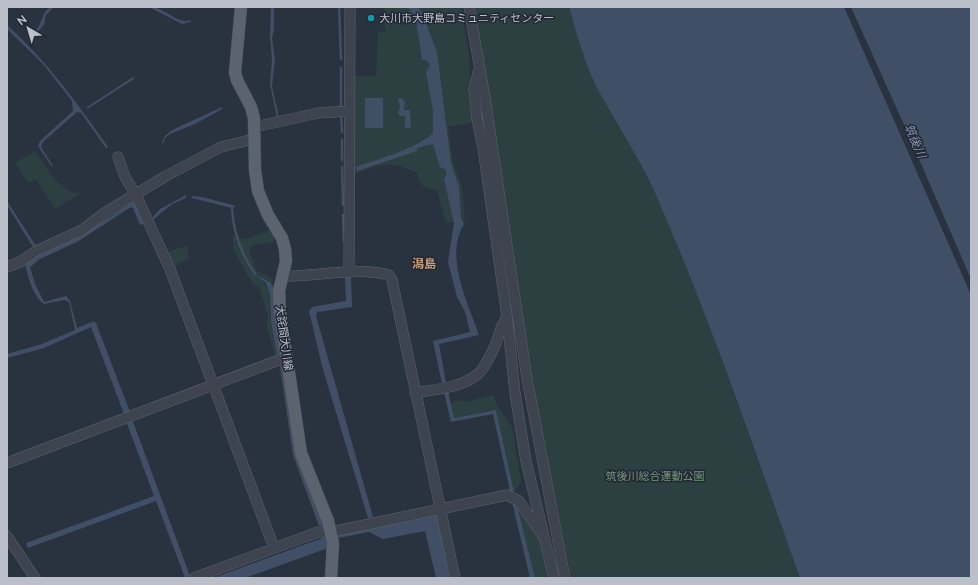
<svg xmlns="http://www.w3.org/2000/svg" width="978" height="585" font-family="Raleway,'Noto Sans JP',sans-serif">
<style>
.green{fill:#2c3f41}
.water{fill:#414f66}
.pier{fill:#29323f}
.lines{fill:none;stroke-linecap:round;stroke-linejoin:round}
.stream{stroke:#414f66;stroke-width:2.5}
.minor-casing{stroke:#5b626c;stroke-width:11}
.major-casing{stroke:#474d58;stroke-width:13}
.minor{stroke:#3d444f;stroke-width:10}
.major{stroke:#5b636f;stroke-width:12}
.culture-dot{fill:#0f9aa8;stroke:#222934;stroke-width:1.5}
.labels{text-anchor:middle;dominant-baseline:central;stroke-width:3;stroke-linejoin:round;paint-order:stroke}
.poi-label{font-size:11px;fill:#babfc9;stroke:#222934;text-anchor:start}
.street-label{font-size:11px;fill:#babfc9;stroke:#222934}
.park-label{font-size:11px;fill:#74977d;stroke:#222934}
.water-label{font-size:12px;font-style:italic;fill:#8595ad;stroke:#222934}
.neighbourhood-label{font-size:12px;font-weight:bold;fill:#ca9c74;stroke:#222934}
</style>
<rect width="100%" height="100%" fill="#29323f"/>
<path class="green" d="M 385,7 L 461,7 L 469,53 L 470,87 L 475,122 L 448,127 L 453,162 L 462,187 L 465,220 L 446,223 L 437,190 C 426,190 418,185 417,173 C 389,160 380,164 353,175 L 353,76 L 376,76 L 378,31 L 385,32 Z
M 473,7 L 596,7 L 625,134 L 694,271 L 717,347 L 800,578 L 571,578 L 532,381 Z
M 35,151 C 47,168 57,190 80,194 L 55,209 L 36,179 L 28,183 L 15,163 Z
M 272,229 L 277,237 L 271,243 L 252,245 L 249,251 L 257,271 L 273,279 L 271,283 L 258,275 C 273,290 269,302 271,321 C 273,332 275,344 277,355 L 275,357 L 266,323 L 268,318 L 259,286 L 253,285 L 233,249 L 233,236 L 246,239 Z
M 188,245 L 189,259 L 173,266 L 168,252 Z
M 493,395 L 497,405 L 512,427 L 521,482 L 514,492 L 496,410 L 453,418 L 451,403 L 458,400 L 466,402 Z
M 517,505 L 541,541 L 550,578 L 535,578 Z"/>
<path class="water" d="M 50,7 L 54,7 L 46,15 L 44,25 L 30,39 L 28,38 L 27,36 L 38,28 L 45,12 Z
M 149,7 C 166,7 177,25 190,20 L 191,22 L 182,24 Z
M 271,7 L 274,7 L 274,29 L 272,38 L 275,60 L 272,86 L 279,118 L 277,118 L 270,84 L 272,60 L 270,37 Z
M 408,7 L 418,7 L 422,13 L 437,52 L 451,163 L 459,187 L 461,218 L 464,224 C 444,257 468,302 479,335 L 439,344 L 446,383 L 442,384 L 433,341 L 470,332 L 465,312 L 457,297 L 448,262 L 454,223 L 444,179 C 448,173 447,169 440,167 L 433,144 L 417,148 L 417,151 L 357,171 L 356,167 C 376,160 420,147 433,133 L 433,111 L 426,72 L 430,65 L 426,60 L 422,60 L 416,20 Z
M 569,7 L 971,7 L 971,578 L 800,578 C 754,450 711,320 656,195 C 639,157 616,123 596,86 C 584,61 577,34 569,7 Z
M 7,25 C 47,61 77,103 108,147 L 106,148 L 81,113 L 77,112 L 43,142 L 41,147 L 53,166 L 52,167 L 38,146 L 40,141 L 73,111 L 72,101 L 44,65 L 7,29 Z
M 133,77 L 134,79 L 87,109 L 87,107 Z
M 365,98 L 383,98 L 383,128 L 365,128 Z
M 401,98 L 405,101 L 404,110 L 410,110 L 411,128 L 405,128 L 405,116 L 400,116 L 398,113 L 400,107 L 398,99 Z
M 222,107 L 222,109 L 195,124 L 170,134 L 165,138 L 163,144 L 162,142 L 165,136 L 172,130 Z
M 186,195 L 186,198 L 172,204 L 154,219 L 152,218 L 160,209 Z
M 192,196 L 202,197 L 236,206 L 232,208 L 192,198 Z
M 7,201 L 36,246 L 34,247 L 31,244 L 7,205 Z
M 133,202 L 136,205 L 144,223 L 140,225 L 133,208 L 131,207 L 77,242 L 40,259 L 30,267 L 35,284 L 44,302 L 66,296 L 70,301 L 77,328 L 94,321 L 96,323 L 130,412 L 124,414 L 91,327 L 44,348 L 7,358 L 7,354 L 42,344 L 75,330 L 69,302 L 64,300 L 44,304 C 33,297 28,276 25,264 L 34,257 L 87,232 Z
M 255,274 L 271,283 L 273,287 L 274,310 L 281,353 L 277,355 L 271,321 L 270,295 L 266,283 Z
M 351,276 L 352,307 L 317,312 L 316,316 L 373,517 L 368,518 L 322,366 L 309,311 L 312,307 L 346,301 L 345,278 Z
M 280,366 L 284,366 L 296,451 L 323,525 L 319,526 L 293,455 Z
M 448,391 L 454,418 L 496,410 L 514,492 L 510,491 L 493,414 L 451,422 L 444,392 Z
M 132,419 L 190,576 L 185,578 L 156,501 L 28,548 L 26,543 L 154,496 L 126,421 Z
M 512,502 L 517,505 L 535,578 L 530,578 Z
M 437,515 L 450,578 L 436,578 L 425,531 L 383,539 L 369,532 L 338,538 L 337,535 Z
M 325,537 L 327,539 L 328,548 L 245,578 L 213,578 Z"/>
<path class="pier" d="M 844,7 L 851,7 L 906,129 L 971,279 L 971,295 Z"/>
<g class="lines">
<path class="stream" d="M 339,7 L 341,59
M 341,68 L 341,107
M 341,115 L 342,132
M 342,140 L 342,160
M 342,167 L 343,205
M 232,208 C 233,231 242,255 255,274
M 343,215 L 344,241"/>
<g class="minor-casing">
<path id="minor" d="M 469,7 L 485,98 L 527,379 L 565,578
M 478,72 L 474,89 L 477,119 L 483,148 L 507,317 L 515,393 L 526,461 L 554,578
M 255,127 L 318,113 L 349,111
M 118,157 L 125,177 L 136,195 L 170,269 L 274,548
M 7,267 L 20,262 L 36,251 L 82,230 L 106,212 L 166,176 L 221,147 L 254,139
M 349,272 L 350,7
M 283,276 C 318,277 355,266 389,275 L 392,280 L 455,578
M 415,393 C 435,389 462,388 478,374 C 484,369 490,356 494,348 C 499,337 500,326 507,317
M 7,463 L 287,357
M 7,536 L 35,578
M 194,578 L 318,532 L 336,531 L 507,495 L 519,501 L 543,536"/>
</g>
<g class="major-casing">
<path id="major" d="M 241,7 L 235,72 L 237,80 L 251,107 L 254,118 L 255,170 L 258,191 L 268,215 L 282,238 L 285,249 L 286,261 L 279,291 L 280,312 L 301,453 L 328,521 L 333,543 L 331,578"/>
</g>
<use href="#minor" class="minor"/>
<use href="#major" class="major"/>
</g>
<circle class="culture-dot" cx="371" cy="18" r="4"/>
<g class="labels">
<g class="poi-label">
<text x="379" y="18">大川市大野島コミュニティセンター</text>
</g>
<g class="street-label">
<text transform="translate(284 338) rotate(82)">大詫間大川線</text>
</g>
<g class="park-label">
<text x="655" y="476">筑後川総合運動公園</text>
</g>
<g class="water-label">
<text transform="translate(915 141) rotate(67)">筑後川</text>
</g>
<g class="neighbourhood-label">
<text x="424" y="264">潟島</text>
</g>
</g>
<rect width="978" height="585" fill="none" stroke="#babfc9" stroke-width="16"/>
<g transform="translate(28 28) rotate(322)" stroke="#222934" stroke-width="3" paint-order="stroke">
<path d="M0-3L7 15L0 10L-7 15Z" fill="#babfc9"/>
<text y="-6" font-size="11" font-weight="bold" text-anchor="middle" fill="#babfc9">N</text>
</g>
</svg>
